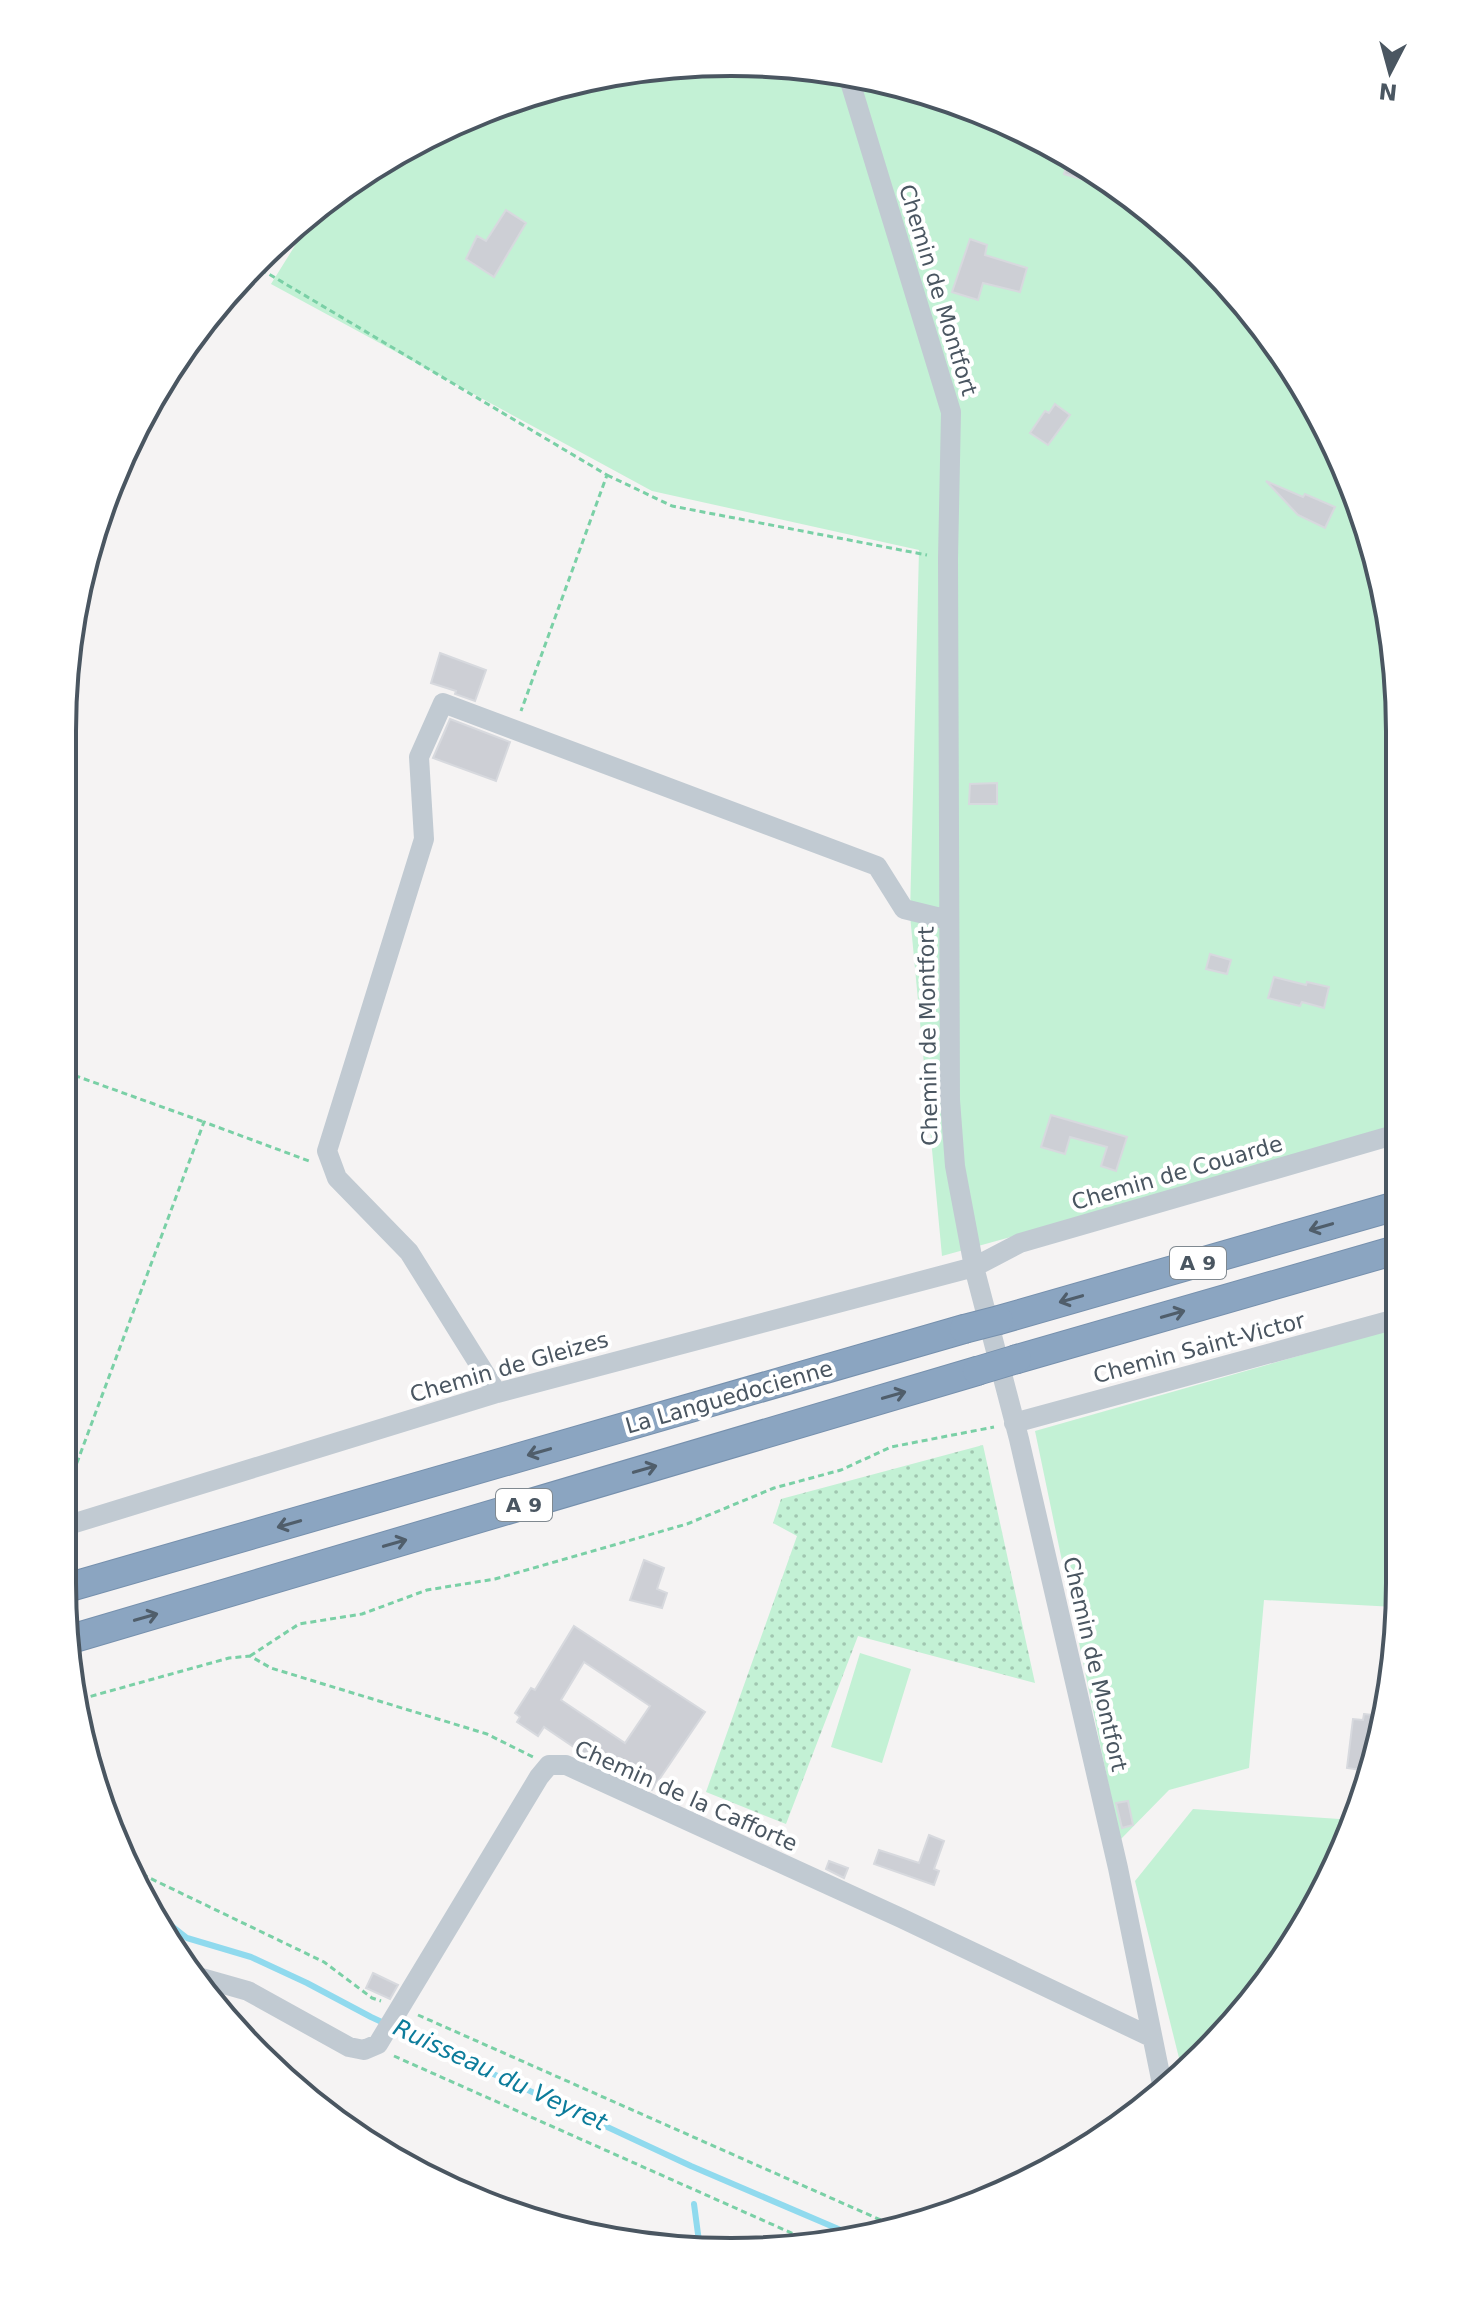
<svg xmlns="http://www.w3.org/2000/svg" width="1462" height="2314" font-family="'DejaVu Sans',sans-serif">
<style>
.green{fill:#c3f1d5}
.garden{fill:url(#garden-dots)}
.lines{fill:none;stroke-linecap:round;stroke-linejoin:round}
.stream{stroke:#90daee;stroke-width:6}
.building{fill:#cdcfd5;stroke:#d7d9de;stroke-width:2;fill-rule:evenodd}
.highway-casing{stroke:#7690ad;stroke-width:30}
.path{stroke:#7ad0a6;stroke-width:3;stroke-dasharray:6 4;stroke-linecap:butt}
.minor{stroke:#c1cad2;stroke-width:20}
.highway{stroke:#8ba5c1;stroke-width:28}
.highway-bridge-casing{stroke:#7690ad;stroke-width:30;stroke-linecap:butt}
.highway-bridge{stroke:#8ba5c1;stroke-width:28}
.oneway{stroke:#505e6b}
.labels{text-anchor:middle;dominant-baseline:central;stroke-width:8;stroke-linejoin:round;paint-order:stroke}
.shield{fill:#fff;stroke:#808990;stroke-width:2}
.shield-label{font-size:20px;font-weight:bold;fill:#4a5661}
.street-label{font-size:22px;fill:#4a5661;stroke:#fff}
.water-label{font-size:24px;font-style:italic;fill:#0c7c9b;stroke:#fff}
.rim{fill:none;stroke:#4a5661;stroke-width:4}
</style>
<defs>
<pattern id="garden-dots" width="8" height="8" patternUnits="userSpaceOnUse" patternTransform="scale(2)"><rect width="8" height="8" fill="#c3f1d5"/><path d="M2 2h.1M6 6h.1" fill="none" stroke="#a0c6b0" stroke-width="1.8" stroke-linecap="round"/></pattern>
</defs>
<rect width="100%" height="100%" fill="#f5f3f3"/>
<path class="green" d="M 775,63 L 905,85 L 1027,131 L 1139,201 L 1234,290 L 1311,397 L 1365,516 L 1399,687 L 1397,1131 L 942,1256 L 910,915 L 919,550 L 652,491 L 271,284 L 319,207 L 397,151 L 516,97 L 644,68 Z
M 1396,1328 L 1395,1607 L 1264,1600 L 1249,1768 L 1169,1790 L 1120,1840 L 1035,1431 Z
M 860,1653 L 911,1669 L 882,1763 L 831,1747 Z
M 1193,1809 L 1354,1820 L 1349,1839 L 1261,1991 L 1181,2066 L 1135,1881 Z"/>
<path class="garden" d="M 983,1445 L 1035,1683 L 858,1636 L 786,1824 L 706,1792 L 797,1536 L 773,1523 L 781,1499 Z"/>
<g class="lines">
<path class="stream" d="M 154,1912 L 187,1938 L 251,1957 L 307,1983 L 371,2017 L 691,2166 L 850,2234
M 694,2204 L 700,2249"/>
</g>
<path class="building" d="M 1069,157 L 1111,183 L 1109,187 L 1064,174 Z
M 506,210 L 526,223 L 494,277 L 466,259 L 477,236 L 486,241 Z
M 970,239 L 987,245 L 985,255 L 1027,268 L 1020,292 L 983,283 L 978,300 L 952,292 Z
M 1055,404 L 1070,415 L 1048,445 L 1030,433 L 1045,411 L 1049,413 Z
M 1266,481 L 1303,497 L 1305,494 L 1335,507 L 1325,528 L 1298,515 Z
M 440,653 L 486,670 L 475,701 L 455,694 L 456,691 L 431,683 Z
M 450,719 L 510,742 L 496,781 L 433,758 Z
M 997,783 L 997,804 L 969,804 L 970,784 Z
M 1210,954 L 1231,960 L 1227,974 L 1206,969 Z
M 1274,977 L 1306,985 L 1307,982 L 1329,987 L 1324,1008 L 1302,1002 L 1300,1006 L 1268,998 Z
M 1051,1115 L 1127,1137 L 1116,1171 L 1101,1166 L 1107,1147 L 1070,1137 L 1065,1154 L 1041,1147 Z
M 644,1560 L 664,1568 L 657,1589 L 667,1593 L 662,1608 L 630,1600 Z
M 574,1626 L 705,1712 L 652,1790 L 606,1769 L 544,1727 L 538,1736 L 517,1722 L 520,1717 L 515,1713 L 531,1688 L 535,1690 ZM 584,1662 L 650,1706 L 625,1743 L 561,1700 Z
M 1364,1714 L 1382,1716 L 1367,1771 L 1347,1768 L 1353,1719 L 1363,1720 Z
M 1128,1801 L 1133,1825 L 1122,1828 L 1116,1803 Z
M 929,1835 L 944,1841 L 934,1869 L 939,1871 L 934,1885 L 874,1864 L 879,1850 L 919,1863 Z
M 829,1861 L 848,1868 L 844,1878 L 826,1869 Z
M 373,1973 L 398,1985 L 390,1999 L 366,1988 Z"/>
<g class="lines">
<g class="highway-casing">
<path id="highway" d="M 999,1320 L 1396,1206
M 1017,1359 L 1396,1250
M 63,1589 L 964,1329
M 71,1639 L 977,1371"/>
</g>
<path class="path" d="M 259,262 L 257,267 L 607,475 L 521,711
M 607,475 L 672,506 L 927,555
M 65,1072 L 204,1122
M 63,1477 L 75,1468 L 204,1122 L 309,1161
M 250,1656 L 299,1624 L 362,1614 L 427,1590 L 495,1579 L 687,1524 L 774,1488 L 841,1470 L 891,1447 L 994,1427
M 81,1699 L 229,1658 L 250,1656 L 271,1668 L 487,1734 L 533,1757
M 133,1870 L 324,1962 L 372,1998 L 381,2001
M 418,2015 L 901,2229
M 394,2056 L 805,2239"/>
<path class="minor" d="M 848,75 L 951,412 L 948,559 L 950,1100 L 955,1166 L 974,1267 L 1019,1439 L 1118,1868 L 1162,2084
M 497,1393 L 409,1252 L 337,1178 L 327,1151 L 424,839 L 419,757 L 443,703 L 877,866 L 904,909 L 949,920
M 1014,1423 L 1396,1319
M 62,1527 L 497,1393 L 974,1267 L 1020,1243 L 1397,1134
M 195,1976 L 248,1991 L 349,2047 L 364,2050 L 378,2044 L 539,1777 L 549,1765 L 566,1765 L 901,1918 L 1151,2037"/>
<use href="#highway" class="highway"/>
<g class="highway-bridge-casing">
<path id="highway-bridge" d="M 964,1329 L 999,1320
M 977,1371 L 1017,1359"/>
</g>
<use href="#highway-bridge" class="highway-bridge"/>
</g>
<defs><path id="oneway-shaft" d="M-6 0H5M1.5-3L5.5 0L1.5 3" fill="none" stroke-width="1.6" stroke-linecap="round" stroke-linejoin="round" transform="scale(2)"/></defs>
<g class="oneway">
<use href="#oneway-shaft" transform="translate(1321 1227) rotate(164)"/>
<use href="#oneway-shaft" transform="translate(1071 1299) rotate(164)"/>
<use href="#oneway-shaft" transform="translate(1173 1314) rotate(-16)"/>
<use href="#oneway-shaft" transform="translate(894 1395) rotate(-16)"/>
<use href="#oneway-shaft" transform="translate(539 1452) rotate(164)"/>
<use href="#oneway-shaft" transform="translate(645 1469) rotate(-16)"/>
<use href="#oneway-shaft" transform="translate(289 1524) rotate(164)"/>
<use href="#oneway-shaft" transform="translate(395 1543) rotate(-16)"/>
<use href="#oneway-shaft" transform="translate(146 1617) rotate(-16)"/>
</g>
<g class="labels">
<g class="shield">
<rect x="1170" y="1247" width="56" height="32" rx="6"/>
<rect x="496" y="1489" width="56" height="32" rx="6"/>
</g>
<g class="shield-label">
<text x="1198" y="1263">A 9</text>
<text x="524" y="1505">A 9</text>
</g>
<g class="street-label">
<text transform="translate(938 290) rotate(73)">Chemin de Montfort</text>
<text transform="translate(928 1036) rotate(-91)">Chemin de Montfort</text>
<text transform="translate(1177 1173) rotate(-16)">Chemin de Couarde</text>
<text transform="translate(1199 1348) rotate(-15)">Chemin Saint-Victor</text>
<text transform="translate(509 1367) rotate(-16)">Chemin de Gleizes</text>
<text transform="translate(729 1397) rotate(-16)">La Languedocienne</text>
<text transform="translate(1095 1664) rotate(77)">Chemin de Montfort</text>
<text transform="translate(686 1796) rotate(24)">Chemin de la Cafforte</text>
</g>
<g class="water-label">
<text transform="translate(500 2075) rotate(25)">Ruisseau du Veyret</text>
</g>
</g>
<path d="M0 0H1462V2314H0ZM731 76H731A655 655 0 0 1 1386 731V1583A655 655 0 0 1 731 2238H731A655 655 0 0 1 76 1583V731A655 655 0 0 1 731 76Z" fill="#fff" fill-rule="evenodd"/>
<path class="rim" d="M731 76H731A655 655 0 0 1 1386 731V1583A655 655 0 0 1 731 2238H731A655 655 0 0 1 76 1583V731A655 655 0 0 1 731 76Z"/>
<g transform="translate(1390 72) rotate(186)" stroke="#ffffff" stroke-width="6" paint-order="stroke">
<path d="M0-6L14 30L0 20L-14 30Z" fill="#4a5661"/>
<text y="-12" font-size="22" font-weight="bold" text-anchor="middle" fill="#4a5661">N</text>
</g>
</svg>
